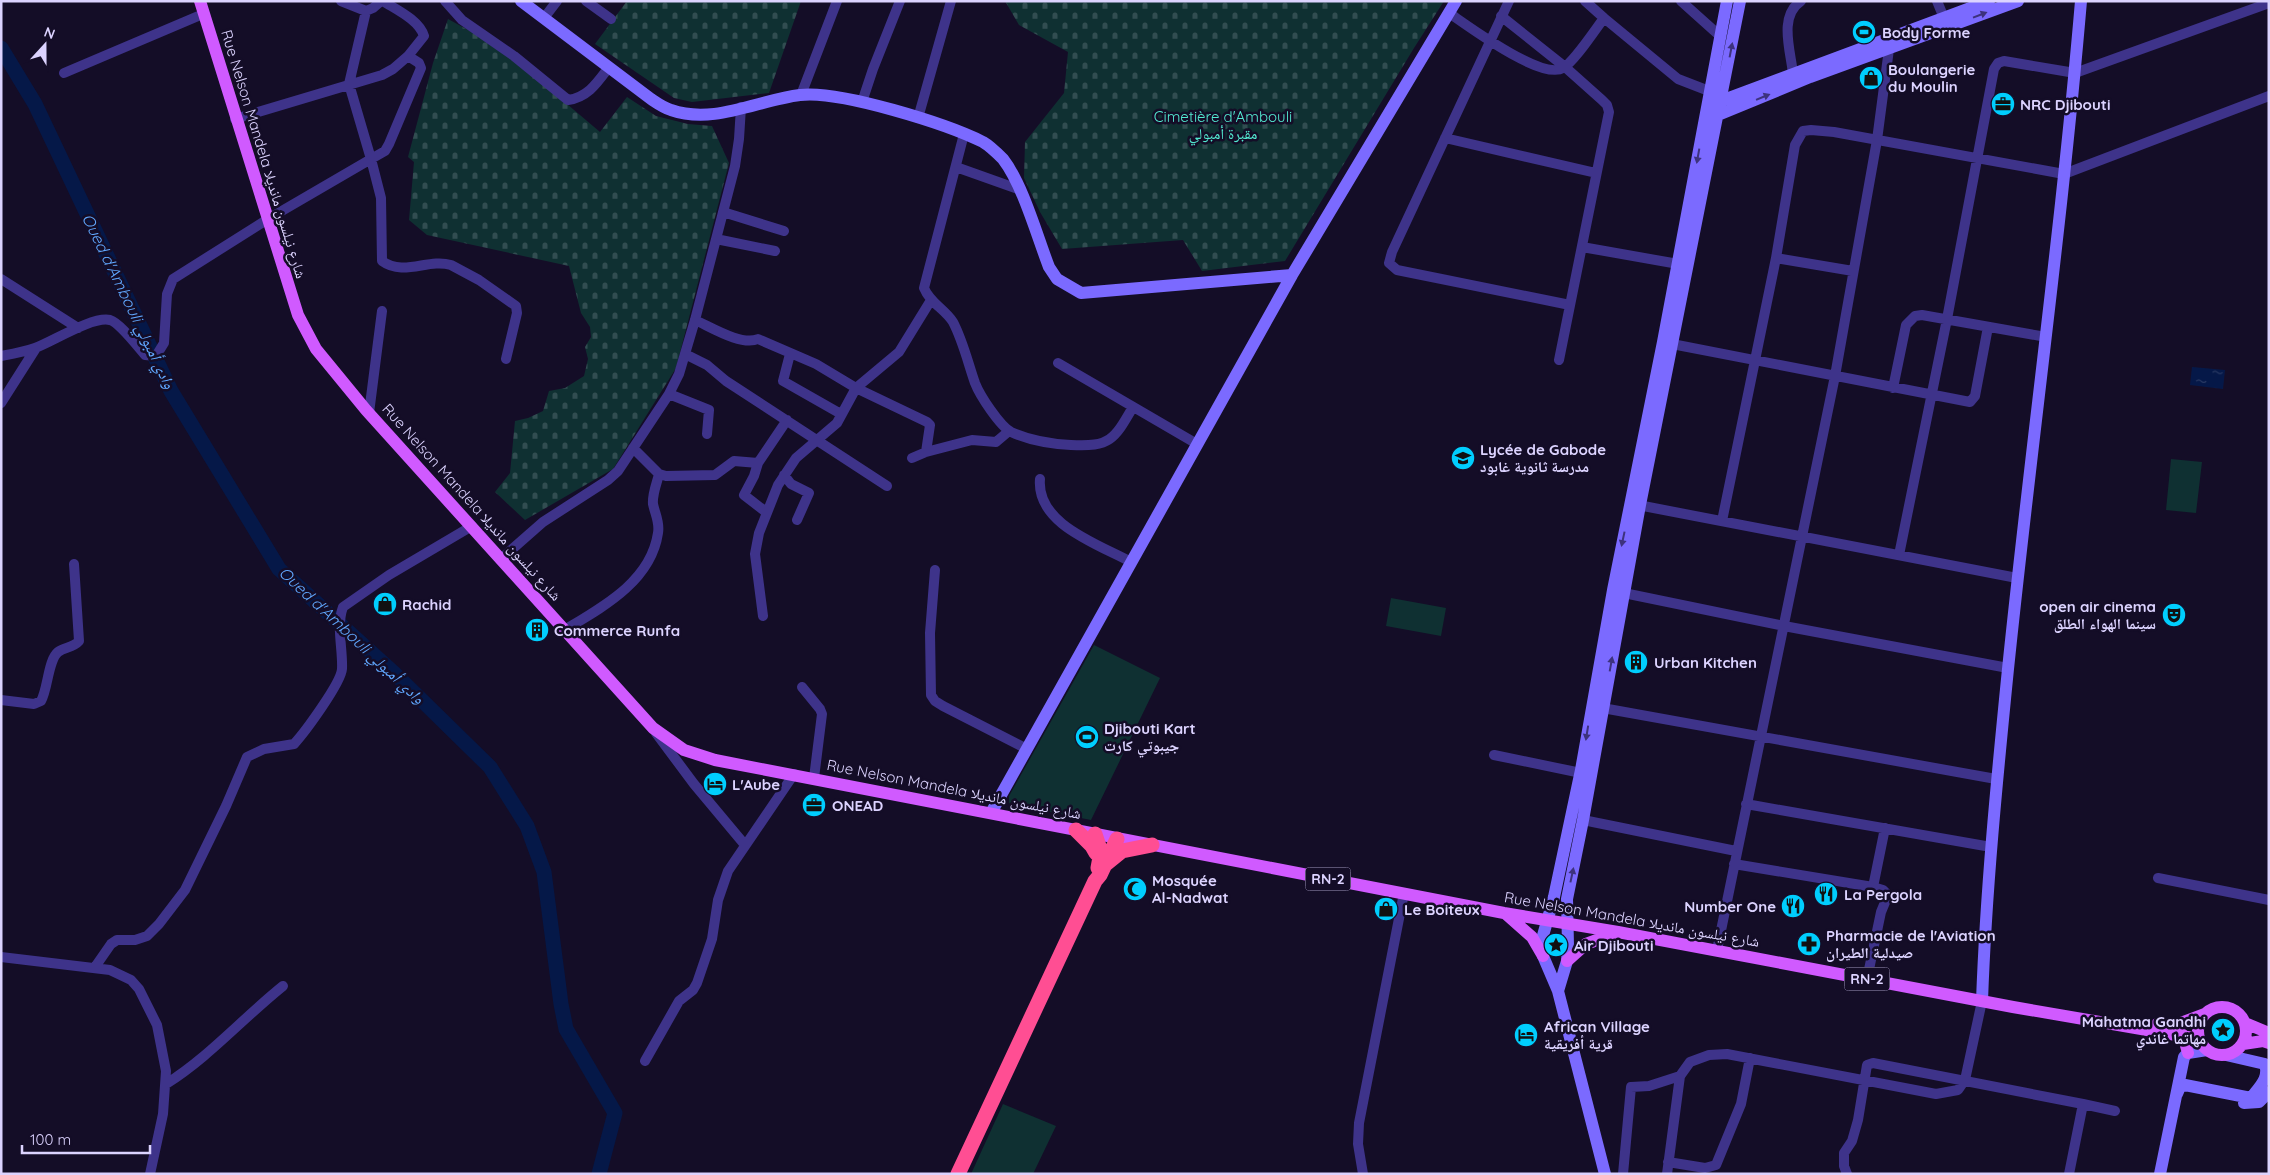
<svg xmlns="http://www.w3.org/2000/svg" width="2270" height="1175" font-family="Quicksand,'Noto Naskh Arabic',sans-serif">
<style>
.cemetery{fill:url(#cemetery-stones)}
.pitch{fill:#0f3032}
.water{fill:url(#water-ripples)}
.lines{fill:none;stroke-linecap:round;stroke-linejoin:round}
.river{stroke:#051848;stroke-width:15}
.street{stroke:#3e338a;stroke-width:10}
.secondary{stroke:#7b6aff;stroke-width:12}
.primary{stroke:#d05aff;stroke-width:12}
.highway{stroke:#ff4e93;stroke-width:15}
.oneway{fill:#3d327d}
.labels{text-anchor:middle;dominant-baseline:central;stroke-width:5;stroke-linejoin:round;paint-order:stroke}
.shield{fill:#140d27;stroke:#a098be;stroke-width:1}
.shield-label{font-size:14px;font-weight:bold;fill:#dcd3ff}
.poi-label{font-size:15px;font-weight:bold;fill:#dcd3ff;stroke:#140d27;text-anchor:start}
.park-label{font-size:15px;fill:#53ebd2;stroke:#140d27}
.street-label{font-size:15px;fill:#dcd3ff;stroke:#140d27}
.water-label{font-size:16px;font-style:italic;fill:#61a8ff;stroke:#140d27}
</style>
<defs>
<pattern id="cemetery-stones" width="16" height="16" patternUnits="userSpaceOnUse" patternTransform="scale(1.25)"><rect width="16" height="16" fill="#0f3032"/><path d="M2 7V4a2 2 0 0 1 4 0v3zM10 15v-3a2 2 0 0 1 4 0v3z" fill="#314d51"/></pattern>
<pattern id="water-ripples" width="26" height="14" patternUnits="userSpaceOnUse" patternTransform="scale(1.25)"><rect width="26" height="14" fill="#051848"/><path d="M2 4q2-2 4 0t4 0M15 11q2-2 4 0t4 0" fill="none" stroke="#293963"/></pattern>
</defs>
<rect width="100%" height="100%" fill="#140d27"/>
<path class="cemetery" d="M 627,1 L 801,1 L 769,93 L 692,102 L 674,98 L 595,44 Z
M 1005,1 L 1444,1 L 1414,48 L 1285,261 L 1202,271 L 1183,240 L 1062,249 L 1040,212 L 1024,178 L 1025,142 L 1064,93 L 1068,52 L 1019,25 Z
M 448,19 L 501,48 L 600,132 L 627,97 L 656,116 L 688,124 L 712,126 L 729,163 L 676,368 L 613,469 L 525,520 L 495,492 L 510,473 L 515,421 L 528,418 L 543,411 L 549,391 L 565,388 L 584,376 L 588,359 L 585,347 L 591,337 L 590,327 L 581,313 L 569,266 L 427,235 L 409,220 L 414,162 L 408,157 L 433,63 Z"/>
<path class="pitch" d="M 2171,459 L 2202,462 L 2196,513 L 2166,510 Z
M 1391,598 L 1446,608 L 1441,636 L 1386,626 Z
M 1094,645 L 1160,678 L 1091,820 L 1009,804 L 1009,796 Z
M 1003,1104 L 1056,1126 L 1033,1174 L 971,1174 Z"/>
<path class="water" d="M 2192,367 L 2225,370 L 2223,389 L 2190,385 Z"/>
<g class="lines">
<path class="river" d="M 1,48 L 35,104 L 171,391 L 279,569 L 394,673 L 490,767 L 527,826 L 544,872 L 561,1004 L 566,1029 L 615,1113 L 599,1174"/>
<path class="street" d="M 341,1 L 366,11 L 373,8 L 381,1
M 445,1 L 462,20 L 514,56 L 568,100 C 588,97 597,83 609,67
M 586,1 L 611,19
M 1509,1 L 1392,252 L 1389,263 L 1397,270 L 1570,305
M 1585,1 L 1604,18
M 1681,1 L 1720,36
M 1937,1 L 1944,18
M 1449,13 C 1468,26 1542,81 1563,68 C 1574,62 1595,30 1604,18 L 1678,79 L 1709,91 L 1714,95
M 1501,16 L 1565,67 L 1602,100 L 1607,105 L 1609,112 L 1559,360
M 544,18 L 557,1
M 408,56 L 419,63 L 421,68 L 389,144 L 385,151 L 371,159 L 381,198 L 382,261 C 404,277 428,258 451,265 L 479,280 L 516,306 L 517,313 L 506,359
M 64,73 L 203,14
M 1793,74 C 1791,52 1778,16 1801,1
M 801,95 L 837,1
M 862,102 L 873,69 L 900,1
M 918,118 L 951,1
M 235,119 L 382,75 L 393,69 L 408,56 L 424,36 C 419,20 397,10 383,1
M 964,134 L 924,288 C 930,303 945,309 953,322 C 963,341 968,363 975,383 C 980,396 1000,426 1011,432 C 1029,440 1052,444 1071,445 C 1110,447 1114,440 1133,407
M 1445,138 L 1596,173
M 956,167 L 1018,189
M 723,212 L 784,231
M 716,239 L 775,251
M 1582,247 L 1684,265
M 1776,258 L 1853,271
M 1,279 L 78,328
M 695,320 C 711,327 741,346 758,339 L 816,364 L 856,388 L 927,422 L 930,425 L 926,452
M 1672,344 L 1970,402 L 1975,396 L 1988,327
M 685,354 L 707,365 L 726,381 L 887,486
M 790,354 L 783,381 L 841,414
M 1,356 C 12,354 24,352 35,348 C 52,342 92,316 110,320 C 120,323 137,346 145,355 L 156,356 L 164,343 L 167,294 L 173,279 L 268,219 L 371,159 L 349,84 L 366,11
M 1058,363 L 1197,444
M 1893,388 L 1906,325 L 1915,316 L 1922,315 L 2046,337
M 669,394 L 709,410 L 707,434
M 1,403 L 36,348
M 369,413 L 382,311
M 633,448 L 659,474 L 666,476 L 715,475 L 734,461 L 758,463 L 787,420
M 912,458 L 926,452 L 972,440 L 996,442 L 1009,431
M 758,463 L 754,476 L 744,495 L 766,512
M 784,475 L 791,484 L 809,493 L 797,520
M 1040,479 C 1036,524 1098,544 1131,562
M 1633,504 L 2017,578
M 1722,521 L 1776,258 L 1795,145 L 1803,131 L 1811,130 L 1834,132 L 2064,174 L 2269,96
M 1899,555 L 1947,319 L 1994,69 L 1998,63 L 2004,61 L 2075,73 L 2269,3
M 502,558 L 543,522 L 608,480 L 618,471 L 669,394 L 679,374 L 695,320 L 735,166 L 739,139 L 741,107
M 935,570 L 930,633 L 931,695 L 935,701 L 943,706 L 1027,749
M 1619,592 L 1784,626 L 2008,668
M 763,616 L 755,554 L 759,533 L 778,485 L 796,458 L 837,423 L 856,388 L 899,352 L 931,300
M 566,629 C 603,607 651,581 658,533 C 660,522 655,514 653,504 C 652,494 657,483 659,474
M 802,687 L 820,709 L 822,714 L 814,778
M 1,700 L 34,704 L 41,701 C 48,689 48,660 58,652 C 64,647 73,648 79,641 L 74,564
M 1597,707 L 1996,779
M 656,733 L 694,784 L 745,845
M 1494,755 L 1586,774
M 1746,804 L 1991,847
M 1583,820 L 1736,851
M 1734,864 L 1873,887 L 1885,828
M 2158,878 L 2269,900
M 1717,950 L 1835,376 L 1877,140 L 1889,49 L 1887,43
M 1,957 L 110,970 L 131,980 L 139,989 L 157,1025 L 166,1071 L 163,1114 L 150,1174
M 95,967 L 111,944 L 117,940 L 135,940 L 147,936 L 159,924 L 185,890 L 226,806 L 247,757 L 264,749 L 294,744 C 305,732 341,683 342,669 C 343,649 336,626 343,607 L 389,575 L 472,526
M 1867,979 L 1881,912 L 1888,895 L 1883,890 L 1873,887
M 645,1061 L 679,1001 L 693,990 L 697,983 L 712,939 L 718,900 L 728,871 L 794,774
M 166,1084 C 209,1057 243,1018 283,986
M 2083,1104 L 2115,1111
M 1668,1162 L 1705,1168 L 1716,1165 L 1741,1104 L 1750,1058
M 1363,1174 L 1358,1144 L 1359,1123 L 1404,893
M 1623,1174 L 1631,1087 L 1649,1086 L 1680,1076
M 1667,1174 L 1680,1076 L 1690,1062 L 1709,1055 L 1727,1054 L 1936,1094 L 1958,1090 L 1965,1080 L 1982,1001
M 1847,1174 L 1844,1166 L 1844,1153 L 1852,1141 L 1858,1120 L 1867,1065 L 1873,1063 L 2083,1104 L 2069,1174"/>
<path class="secondary" d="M 521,1 L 651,99 C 657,103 664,108 671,110 C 714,125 758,100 800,95 C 840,90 947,124 983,142 C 990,146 997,153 1003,159 C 1023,185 1037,236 1049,267 L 1057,279 L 1081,293 L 1292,275
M 1715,103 L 1989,1
M 1718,115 L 1810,77 L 2018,1
M 991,813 L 1292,275 L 1456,1
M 1558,991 L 1567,961 L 1568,946 L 1567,899 L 1583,820 L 1640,505 L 1740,1
M 1982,1001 C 1986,890 1997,779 2008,669 C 2031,446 2062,224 2081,1
M 2177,1094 L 2180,1087 L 2185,1085 L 2251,1098 C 2259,1087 2270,1078 2265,1064 L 2226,1055
M 2244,1103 L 2259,1102 L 2269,1092
M 1605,1174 L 1558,991 L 1543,956 L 1542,939 L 1554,897 L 1581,770 L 1613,590 L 1663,342 L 1727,1
M 2160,1174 L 2184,1057 L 2188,1053 L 2207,1050"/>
<path class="primary" d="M 200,1 L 298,315 L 316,349 L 366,410 L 653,728 L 684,750 L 715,760 L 1504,913 L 1618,932 L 2013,1007 L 2199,1039
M 1506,914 L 1532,937 L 1543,956
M 1567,961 L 1586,944 L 1616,933
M2198 1031a24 24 0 1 1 48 0a24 24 0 1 1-48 0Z
M 2245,1023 L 2269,1033
M 2157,1024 L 2178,1024 L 2205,1014
M 2183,1035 L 2188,1053
M 2243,1044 L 2263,1041 L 2269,1043"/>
<path class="highway" d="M 1076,830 L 1092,846 L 1096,853
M 1095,834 L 1101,852 L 1098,868
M 1106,864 L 1122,851 L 1152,845
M 958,1174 L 1095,881 L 1100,875 L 1117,839"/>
</g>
<defs><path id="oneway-solid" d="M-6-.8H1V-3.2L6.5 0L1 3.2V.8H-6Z" transform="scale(1.25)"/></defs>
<g class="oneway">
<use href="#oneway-solid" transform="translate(1980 15) rotate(-21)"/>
<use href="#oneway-solid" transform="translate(1731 50) rotate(-79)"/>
<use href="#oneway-solid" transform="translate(1763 97) rotate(-22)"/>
<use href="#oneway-solid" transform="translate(1698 156) rotate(100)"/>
<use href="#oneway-solid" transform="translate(1623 539) rotate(102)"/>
<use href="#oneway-solid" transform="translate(1611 664) rotate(-80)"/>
<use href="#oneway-solid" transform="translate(1587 733) rotate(99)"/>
<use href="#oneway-solid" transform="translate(1572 875) rotate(-78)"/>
</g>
<defs>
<g id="stadium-disc" transform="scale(1.25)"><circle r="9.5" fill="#00cefe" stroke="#140d27"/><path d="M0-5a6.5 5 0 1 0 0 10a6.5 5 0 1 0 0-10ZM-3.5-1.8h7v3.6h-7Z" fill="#111"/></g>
<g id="shop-disc" transform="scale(1.25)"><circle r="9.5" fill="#00cefe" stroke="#140d27"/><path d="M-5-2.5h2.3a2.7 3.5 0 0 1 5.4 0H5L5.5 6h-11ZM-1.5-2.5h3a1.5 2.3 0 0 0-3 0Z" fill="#111"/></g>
<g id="office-disc" transform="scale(1.25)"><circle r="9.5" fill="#00cefe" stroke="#140d27"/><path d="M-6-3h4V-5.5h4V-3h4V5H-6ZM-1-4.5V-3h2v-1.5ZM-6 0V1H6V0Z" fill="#111"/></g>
<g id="school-disc" transform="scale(1.25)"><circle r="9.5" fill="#00cefe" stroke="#140d27"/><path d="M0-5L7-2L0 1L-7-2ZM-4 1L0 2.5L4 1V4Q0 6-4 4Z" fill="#111"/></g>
<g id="theatre-disc" transform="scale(1.25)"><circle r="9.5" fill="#00cefe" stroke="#140d27"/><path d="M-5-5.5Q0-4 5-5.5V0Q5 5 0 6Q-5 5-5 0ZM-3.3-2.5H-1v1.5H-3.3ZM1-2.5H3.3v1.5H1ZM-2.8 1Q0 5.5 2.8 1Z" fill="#111"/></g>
<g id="building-disc" transform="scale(1.25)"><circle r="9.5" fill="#00cefe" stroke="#140d27"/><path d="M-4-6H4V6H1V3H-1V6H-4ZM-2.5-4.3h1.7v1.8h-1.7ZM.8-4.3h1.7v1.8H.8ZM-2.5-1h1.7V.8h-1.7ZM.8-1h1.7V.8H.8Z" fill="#111"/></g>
<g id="hotel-disc" transform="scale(1.25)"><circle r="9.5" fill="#00cefe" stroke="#140d27"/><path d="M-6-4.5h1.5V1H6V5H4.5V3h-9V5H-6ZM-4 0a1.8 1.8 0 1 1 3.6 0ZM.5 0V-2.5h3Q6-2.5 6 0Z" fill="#111"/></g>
<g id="mosque-disc" transform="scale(1.25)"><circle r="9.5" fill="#00cefe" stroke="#140d27"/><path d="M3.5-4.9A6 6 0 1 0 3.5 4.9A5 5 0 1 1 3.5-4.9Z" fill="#111"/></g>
<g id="restaurant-disc" transform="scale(1.25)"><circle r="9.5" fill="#00cefe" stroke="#140d27"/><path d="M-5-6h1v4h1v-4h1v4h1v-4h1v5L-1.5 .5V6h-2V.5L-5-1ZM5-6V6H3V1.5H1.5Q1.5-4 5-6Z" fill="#111"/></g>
<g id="pharmacy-disc" transform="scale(1.25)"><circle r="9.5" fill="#00cefe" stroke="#140d27"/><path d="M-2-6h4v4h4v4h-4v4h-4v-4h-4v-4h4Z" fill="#111"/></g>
<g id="sight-disc" transform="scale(1.25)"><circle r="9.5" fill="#00cefe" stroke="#140d27"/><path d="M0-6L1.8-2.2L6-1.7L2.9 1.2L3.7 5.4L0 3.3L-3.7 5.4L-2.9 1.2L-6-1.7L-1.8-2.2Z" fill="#111"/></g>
</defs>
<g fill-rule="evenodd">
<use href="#stadium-disc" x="1864" y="32"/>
<use href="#shop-disc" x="1871" y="78"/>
<use href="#office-disc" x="2003" y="104"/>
<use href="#school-disc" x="1463" y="458"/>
<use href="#shop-disc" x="385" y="604"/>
<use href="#theatre-disc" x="2174" y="615"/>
<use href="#building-disc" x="537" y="630"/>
<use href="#building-disc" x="1636" y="662"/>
<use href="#stadium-disc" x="1087" y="737"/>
<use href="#hotel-disc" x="715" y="784"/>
<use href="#office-disc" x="814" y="805"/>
<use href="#mosque-disc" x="1135" y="889"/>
<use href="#restaurant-disc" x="1826" y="894"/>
<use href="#restaurant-disc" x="1793" y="906"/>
<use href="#shop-disc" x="1386" y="909"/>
<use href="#pharmacy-disc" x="1809" y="944"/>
<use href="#sight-disc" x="1556" y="945"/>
<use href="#sight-disc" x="2223" y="1030"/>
<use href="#hotel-disc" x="1526" y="1035"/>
</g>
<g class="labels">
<g class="shield">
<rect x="1305.5" y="867.5" width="45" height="23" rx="4"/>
<rect x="1844.5" y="967.5" width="45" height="23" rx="4"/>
</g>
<g class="shield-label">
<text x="1328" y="879">RN-2</text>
<text x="1867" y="979">RN-2</text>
</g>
<g class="poi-label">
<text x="1882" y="32">Body Forme</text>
<text x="1888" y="69">Boulangerie<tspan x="1888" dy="17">du Moulin</tspan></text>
<text x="2020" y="104">NRC Djibouti</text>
<text x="1480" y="449">Lycée de Gabode<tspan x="1480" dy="17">مدرسة ثانوية غابود</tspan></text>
<text x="402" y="604">Rachid</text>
<text x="2156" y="606" text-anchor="end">open air cinema<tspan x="2156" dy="17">سينما الهواء الطلق</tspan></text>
<text x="554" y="630">Commerce Runfa</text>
<text x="1654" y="662">Urban Kitchen</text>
<text x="1104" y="728">Djibouti Kart<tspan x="1104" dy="17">جيبوتي كارت</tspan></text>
<text x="732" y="784">L'Aube</text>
<text x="832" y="805">ONEAD</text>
<text x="1152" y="880">Mosquée<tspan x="1152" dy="17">Al-Nadwat</tspan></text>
<text x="1844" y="894">La Pergola</text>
<text x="1776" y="906" text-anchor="end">Number One</text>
<text x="1404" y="909">Le Boiteux</text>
<text x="1826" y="935">Pharmacie de l'Aviation<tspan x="1826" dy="17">صيدلية الطيران</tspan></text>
<text x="1574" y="945">Air Djibouti</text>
<text x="2206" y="1021" text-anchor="end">Mahatma Gandhi<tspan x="2206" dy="17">مهاتما غاندي</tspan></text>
<text x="1544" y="1026">African Village<tspan x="1544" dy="17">قرية أفريقية</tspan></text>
</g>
<g class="park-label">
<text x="1223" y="116">Cimetière d'Ambouli<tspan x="1223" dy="17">مقبرة أمبولي</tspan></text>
</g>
<g class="street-label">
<text transform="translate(264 154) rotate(73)">Rue Nelson Mandela شارع نيلسون مانديلا</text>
<text transform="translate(472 502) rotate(48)">Rue Nelson Mandela شارع نيلسون مانديلا</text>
<text transform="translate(954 789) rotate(11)">Rue Nelson Mandela شارع نيلسون مانديلا</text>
<text transform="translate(1632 919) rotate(10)">Rue Nelson Mandela شارع نيلسون مانديلا</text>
</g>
<g class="water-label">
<text transform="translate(129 301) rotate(64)">Oued d'Ambouli وادي أمبولي</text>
<text transform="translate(352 635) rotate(43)">Oued d'Ambouli وادي أمبولي</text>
</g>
</g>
<rect width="2270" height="1175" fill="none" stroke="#dcd3ff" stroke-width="5"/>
<g transform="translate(45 45) rotate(21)" stroke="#140d27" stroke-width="4" paint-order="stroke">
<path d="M0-4L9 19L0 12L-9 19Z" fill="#dcd3ff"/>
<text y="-8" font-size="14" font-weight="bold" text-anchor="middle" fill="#dcd3ff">N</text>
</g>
<path d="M22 1145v8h128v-8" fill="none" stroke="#dcd3ff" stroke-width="2.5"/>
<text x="30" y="1145" font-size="15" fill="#dcd3ff" stroke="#140d27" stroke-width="4" paint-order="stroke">100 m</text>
</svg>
